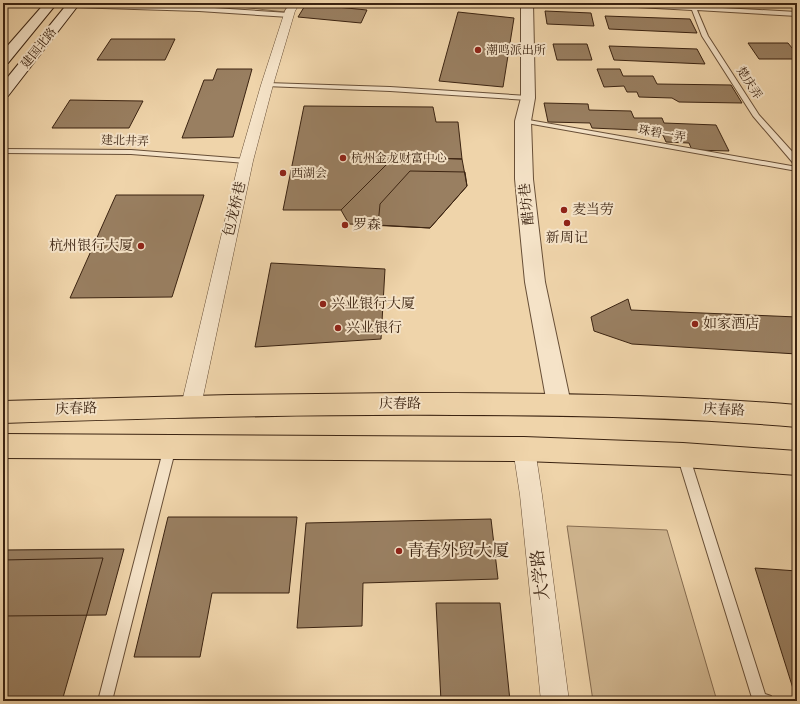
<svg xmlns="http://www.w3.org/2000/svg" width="800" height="704" font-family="'IM FELL English','Noto Serif SC',serif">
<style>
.green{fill:#d0b690;stroke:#866c50}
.building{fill:#997f61;stroke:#3b2311}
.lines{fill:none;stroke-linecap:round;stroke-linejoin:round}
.service-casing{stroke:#684f37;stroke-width:2}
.minor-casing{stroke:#684f37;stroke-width:1}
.tertiary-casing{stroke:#684f37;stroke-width:2}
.secondary-casing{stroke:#3b2311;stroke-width:2}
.primary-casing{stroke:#3b2311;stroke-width:2}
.service{fill:#f5e3c8;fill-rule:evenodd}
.minor{fill:#f5e3c8;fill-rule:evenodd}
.tertiary{fill:#f5e3c8;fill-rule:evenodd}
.secondary{fill:#f5e3c8;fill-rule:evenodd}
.primary{fill:#efd4aa;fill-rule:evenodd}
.poi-dot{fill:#8f2418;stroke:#f5e3c8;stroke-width:1.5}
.labels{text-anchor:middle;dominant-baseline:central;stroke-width:4;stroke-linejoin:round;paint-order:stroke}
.far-street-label{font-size:12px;fill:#3b2311;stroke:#f5e3c8}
.far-poi-label{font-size:12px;fill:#3b2311;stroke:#f5e3c8;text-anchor:start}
.street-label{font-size:14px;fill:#3b2311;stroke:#f5e3c8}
.poi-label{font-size:14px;fill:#3b2311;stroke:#f5e3c8;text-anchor:start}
.near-poi-label{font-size:17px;fill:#3b2311;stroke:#f5e3c8;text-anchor:start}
.near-street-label{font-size:17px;fill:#3b2311;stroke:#f5e3c8}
</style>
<rect width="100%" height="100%" fill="#efd4aa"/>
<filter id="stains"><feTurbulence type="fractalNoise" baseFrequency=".005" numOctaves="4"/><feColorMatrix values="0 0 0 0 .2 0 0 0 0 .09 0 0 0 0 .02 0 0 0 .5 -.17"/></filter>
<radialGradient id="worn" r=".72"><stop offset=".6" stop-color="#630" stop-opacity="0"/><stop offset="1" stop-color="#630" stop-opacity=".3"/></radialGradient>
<path class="green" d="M 207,3 L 289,3 L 284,12 Z
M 567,526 L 667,530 L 717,701 L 593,701 Z"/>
<path class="building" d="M 306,4 L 367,10 L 361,23 L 298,17 Z
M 545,11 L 591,13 L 594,26 L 547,24 Z
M 458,12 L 514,18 L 503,87 L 439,81 Z
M 605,16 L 690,19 L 697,33 L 609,29 Z
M 111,39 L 175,39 L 165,60 L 97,60 Z
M 748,43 L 788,43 L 797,54 L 797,59 L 759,59 Z
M 553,44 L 587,44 L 592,60 L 557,60 Z
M 609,46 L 697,49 L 705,64 L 614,60 Z
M 217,69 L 252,69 L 233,137 L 182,138 L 204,80 L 213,80 Z
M 597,69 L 620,69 L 623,76 L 653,76 L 657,84 L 731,85 L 742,103 L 679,102 L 672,98 L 639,97 L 637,92 L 627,92 L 624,86 L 604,87 Z
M 70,100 L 143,101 L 129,128 L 52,128 Z
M 544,103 L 588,104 L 589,110 L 631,111 L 634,118 L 662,118 L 664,123 L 716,125 L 729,151 L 692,150 L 689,143 L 666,142 L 663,135 L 639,134 L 637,130 L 592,128 L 590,123 L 548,122 Z
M 304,106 L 433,107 L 436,122 L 458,122 L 462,159 L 394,157 L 341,210 L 283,210 Z
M 394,157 L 462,159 L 467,186 L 430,228 L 349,224 L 341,210 Z
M 410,171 L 465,172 L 467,186 L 430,228 L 378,225 L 380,204 Z
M 116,195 L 204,195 L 172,297 L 70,298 Z
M 271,263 L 385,269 L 381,339 L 255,347 Z
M 628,299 L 631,310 L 797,317 L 797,354 L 632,344 L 594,331 L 591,317 Z
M 168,517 L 297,517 L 289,593 L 212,593 L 200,657 L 134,657 Z
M 491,519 L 498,579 L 363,583 L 362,626 L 297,628 L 306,523 Z
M 124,549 L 106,615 L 3,616 L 3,550 Z
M 103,558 L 62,701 L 3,701 L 3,560 Z
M 755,568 L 797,571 L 797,698 L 796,698 Z
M 436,603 L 500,603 L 510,701 L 441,701 Z"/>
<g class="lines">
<g class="service-casing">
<path id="service" d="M 598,3 L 630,3 L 797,12 L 797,16 L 697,10 L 708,36 L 759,115 L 797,157 L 797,164 L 794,164 L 753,116 L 702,36 L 692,10 L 601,5 Z
M 72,4 L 199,7 L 289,13 L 292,15 L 289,17 L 199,11 L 70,7 L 69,6 Z
M 267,83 L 390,87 L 528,96 L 531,98 L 528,100 L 390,91 L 265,86 L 265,84 Z
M 523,119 L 797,167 L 797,171 L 521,122 L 519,121 Z
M 3,149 L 131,150 L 246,159 L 250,161 L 246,163 L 131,154 L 3,153 Z
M 170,442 L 174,443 L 176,447 L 112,701 L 98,701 L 164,447 L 166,443 Z
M 683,449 L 687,451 L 689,455 L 765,694 L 771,696 L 773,701 L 753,701 L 677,455 L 679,451 Z"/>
</g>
<g class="minor-casing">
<path id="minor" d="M 290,3 L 300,3 L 295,11 L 273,85 L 253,161 L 201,406 L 198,413 L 191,415 L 184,413 L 181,406 L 239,161 L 261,85 L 285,11 Z
M 524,439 L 532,442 L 535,449 L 542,495 L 569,701 L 541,701 L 520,495 L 513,449 L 516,442 Z"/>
</g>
<g class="tertiary-casing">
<path id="tertiary" d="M 521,3 L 533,3 L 535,98 L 531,121 L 533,179 L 545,282 L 571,404 L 567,412 L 559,415 L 551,412 L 547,404 L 525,282 L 515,179 L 515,121 L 521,98 Z"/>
</g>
<g class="secondary-casing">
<path id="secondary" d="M 45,3 L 57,3 L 8,63 L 3,64 L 3,51 Z
M 68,3 L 80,3 L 8,96 L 3,97 L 3,83 Z"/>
</g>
<g class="primary-casing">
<path id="primary" d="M 401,393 C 533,393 665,394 797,405 L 797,427 C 683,417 569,415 454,415 C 304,414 153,418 3,423 L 3,401 L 230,395 Z
M 3,434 L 524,437 L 683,443 L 797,451 L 797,475 L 683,467 L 524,461 L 3,458 Z"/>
</g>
<use href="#service" class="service"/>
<use href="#minor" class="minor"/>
<use href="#tertiary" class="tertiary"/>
<use href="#secondary" class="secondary"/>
<use href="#primary" class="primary"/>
</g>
<g class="poi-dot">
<circle cx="478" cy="50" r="4"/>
<circle cx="343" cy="158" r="4"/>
<circle cx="283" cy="173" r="4"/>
<circle cx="564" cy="210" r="4"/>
<circle cx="567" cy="223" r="4"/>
<circle cx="345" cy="225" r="4"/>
<circle cx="141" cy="246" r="4"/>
<circle cx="323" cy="304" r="4"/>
<circle cx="695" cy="324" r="4"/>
<circle cx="338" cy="328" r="4"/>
<circle cx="399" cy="551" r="4"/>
</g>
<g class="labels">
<g class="far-street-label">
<text transform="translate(39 48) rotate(-51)">建国北路</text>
<text transform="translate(749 83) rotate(57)">楚庆弄</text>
<text transform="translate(662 134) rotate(10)">珠碧一弄</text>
<text transform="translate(125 141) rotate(2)">建北井弄</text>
</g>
<g class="far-poi-label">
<text x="486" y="50">潮鸣派出所</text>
<text x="351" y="158">杭州金龙财富中心</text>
<text x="291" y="173">西湖会</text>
</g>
<g class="street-label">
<text transform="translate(527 204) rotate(-96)">醋坊巷</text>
<text transform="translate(235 209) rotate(-77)">包龙桥巷</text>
<text x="400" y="404">庆春路</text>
<text transform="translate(76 409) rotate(-2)">庆春路</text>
<text transform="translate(724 410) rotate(3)">庆春路</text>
</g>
<g class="poi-label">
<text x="572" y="210">麦当劳</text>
<text x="353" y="225">罗森</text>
<text x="567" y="238" text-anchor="middle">新周记</text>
<text x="133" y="246" text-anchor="end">杭州银行大厦</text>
<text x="331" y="304">兴业银行大厦</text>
<text x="703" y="324">如家酒店</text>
<text x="346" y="328">兴业银行</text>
</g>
<g class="near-poi-label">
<text x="407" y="551">青春外贸大厦</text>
</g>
<g class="near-street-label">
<text transform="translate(541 575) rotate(-97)">大学路</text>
</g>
</g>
<rect width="800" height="704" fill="none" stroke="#efd4aa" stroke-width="16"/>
<rect x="4" y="4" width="792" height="696" fill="none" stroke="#3b2311" stroke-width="2"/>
<rect x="8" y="8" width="784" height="688" fill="none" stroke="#3b2311"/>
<rect width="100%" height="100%" filter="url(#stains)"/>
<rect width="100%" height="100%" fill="url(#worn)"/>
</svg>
